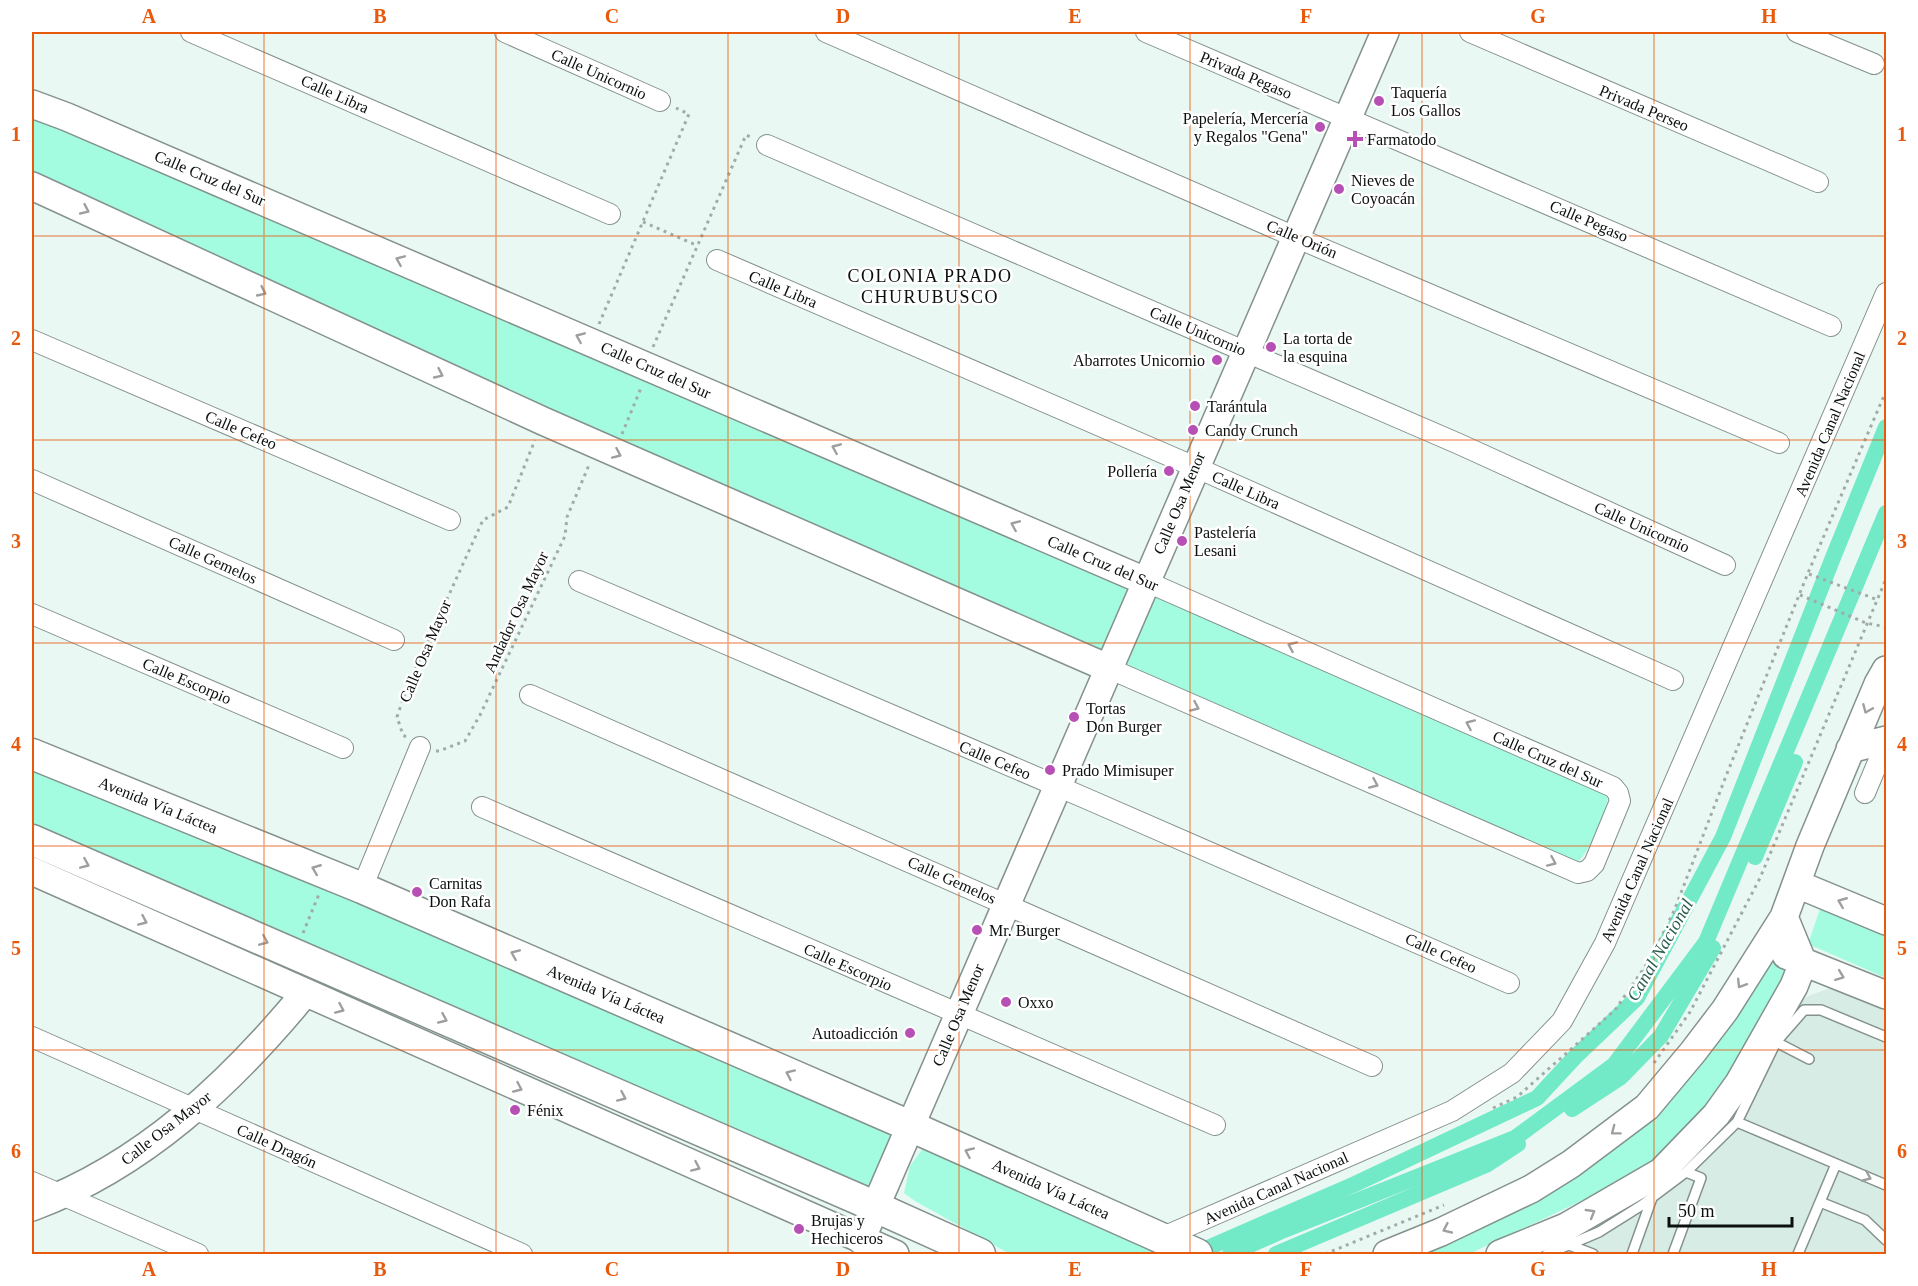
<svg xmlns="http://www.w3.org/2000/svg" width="1918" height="1286" font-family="Georgia,serif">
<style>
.built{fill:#d6ece5}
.green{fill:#a3fbe0}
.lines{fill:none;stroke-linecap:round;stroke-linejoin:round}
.canal{stroke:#72eac8;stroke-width:16}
.lane-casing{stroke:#84918d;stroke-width:12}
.street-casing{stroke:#84918d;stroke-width:22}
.secondary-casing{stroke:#84918d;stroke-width:30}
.primary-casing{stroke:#84918d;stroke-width:33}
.path{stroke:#a1aca8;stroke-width:3;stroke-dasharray:3 4.5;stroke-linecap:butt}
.lane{stroke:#fff;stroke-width:9}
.street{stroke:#fff;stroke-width:20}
.secondary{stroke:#fff;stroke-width:27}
.primary{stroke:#fff;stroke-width:30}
.oneway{stroke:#9d9f9f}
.grid{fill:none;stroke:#e8590c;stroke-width:1.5;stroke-opacity:0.55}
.poi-dot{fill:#b750b5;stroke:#fff;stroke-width:2}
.labels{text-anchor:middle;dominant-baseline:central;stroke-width:5;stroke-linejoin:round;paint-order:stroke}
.street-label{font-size:16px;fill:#0b0f0e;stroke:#fff}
.poi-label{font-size:16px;fill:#0b0f0e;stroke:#fff;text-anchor:start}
.neighbourhood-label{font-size:18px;letter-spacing:1.5px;fill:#0b0f0e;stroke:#fff}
.water-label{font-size:18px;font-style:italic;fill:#2c5f50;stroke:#fff}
.neatline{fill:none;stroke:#e8590c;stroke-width:2}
.grid-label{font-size:20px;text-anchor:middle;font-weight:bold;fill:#e8590c}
</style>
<rect width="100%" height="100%" fill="#eaf8f3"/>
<path class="built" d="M 1830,988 L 1841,990 L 1886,1010 L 1886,1254 L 1529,1254 L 1554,1244 L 1794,1007 L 1806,997 Z"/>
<path class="green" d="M 32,109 L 1608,791 C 1610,808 1588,856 1574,866 L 32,181 Z
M 32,757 L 898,1125 L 868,1193 L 32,829 Z
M 1822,903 L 1886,931 L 1886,978 L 1808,944 Z
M 1775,955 L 1793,966 L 1730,1079 L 1653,1167 L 1469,1254 L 1406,1254 L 1651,1108 Z
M 926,1144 L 1172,1254 L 1010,1254 L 915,1201 L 904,1193 L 910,1166 Z"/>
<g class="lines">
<path class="canal" d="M 1755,857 L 1795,762
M 1572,1109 L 1621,1077 L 1661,1036 L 1713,948
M 1194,1254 L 1355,1184 L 1537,1098 L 1575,1057 L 1637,998 L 1723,837 L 1832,560 L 1886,427
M 1230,1254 L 1284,1230 L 1515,1138 L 1614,1065 L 1706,942 L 1886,513
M 1276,1254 L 1486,1165 L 1518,1144"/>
<g class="lane-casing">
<path id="lane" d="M 1886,1037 L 1821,1010 L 1804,1010 L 1776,1042 L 1737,1122 L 1886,1185
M 1776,1042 L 1809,1059
M 1686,1172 L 1737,1122
M 1820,1202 L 1865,1220 L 1886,1240
M 1569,1245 L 1593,1254
M 1547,1254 L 1599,1232 L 1642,1205 L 1686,1172 L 1701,1178 L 1673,1254
M 1632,1254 L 1652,1198
M 1798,1254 L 1836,1164"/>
</g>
<g class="street-casing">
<path id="street" d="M 191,32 L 610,214
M 505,32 L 660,101
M 826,32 L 1295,237 L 1779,443
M 1146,32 L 1831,326
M 1470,32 L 1818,182
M 1797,32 L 1874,64
M 767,145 L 1459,444 L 1725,565
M 717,260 L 1195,467 L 1673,680
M 32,340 L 450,520
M 32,480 L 394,640
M 579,581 L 1085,798 L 1509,983
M 32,614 L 343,748
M 1108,668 L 1578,873 L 1587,871 L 1594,864 L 1620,801 L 1618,793 L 1613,787 L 1145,581
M 530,695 L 1372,1066
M 1865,793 L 1886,743
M 482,807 L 1215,1125
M 362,888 L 420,747
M 32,1037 L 522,1254
M 32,1182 L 198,1254
M 1161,1238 L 1452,1111 L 1512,1073 L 1562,1021 L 1605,943 L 1886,293"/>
</g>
<g class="secondary-casing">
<path id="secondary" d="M 32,104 L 67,117 L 1145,581
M 32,186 L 543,421 L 1108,668
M 1850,749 L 1886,740
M 32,871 L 895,1254
M 1797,884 L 1886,921
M 1786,955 L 1886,995
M 32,1207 C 143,1166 231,1083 305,993
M 861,1240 L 1385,32
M 1387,1254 L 1441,1232 L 1531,1189 L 1571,1164 L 1647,1107 L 1693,1052 L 1725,1010 L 1784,917 L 1810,846 L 1878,684 L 1886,670
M 1500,1254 L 1566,1227 L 1661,1172 L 1716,1115 L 1739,1083 L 1794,986 L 1803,963 L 1784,917"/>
</g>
<g class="primary-casing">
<path id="primary" d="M 32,754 L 362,888 L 910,1126 L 1197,1254
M 32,840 L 858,1199 L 980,1254"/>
</g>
<path class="path" d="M 643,222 L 698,246
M 599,324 L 689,114 L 676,108
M 653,347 L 746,135 L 753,138
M 622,434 L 641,388
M 1809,574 L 1878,600
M 1800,595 L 1866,623 L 1886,627
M 406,737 L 403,735 L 397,717 L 407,687 L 483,520 L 508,507 L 535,440
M 436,751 L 439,751 L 465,741 L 480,715 L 565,536 L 567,517 L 589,465
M 303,933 L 319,894
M 1654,1063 L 1690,1012 L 1760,878 L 1886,579
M 1493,1108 L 1517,1097 L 1615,1010 L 1651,958 L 1674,911 L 1726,776 L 1808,573 L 1886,391
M 1325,1254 L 1444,1205"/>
<use href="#lane" class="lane"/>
<use href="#street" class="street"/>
<use href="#secondary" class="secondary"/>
<use href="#primary" class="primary"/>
</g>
<defs><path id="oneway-chevron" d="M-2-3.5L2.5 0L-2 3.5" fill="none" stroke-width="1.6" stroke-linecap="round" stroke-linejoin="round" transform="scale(1.5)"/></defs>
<g class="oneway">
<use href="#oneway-chevron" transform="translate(85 210) rotate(25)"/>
<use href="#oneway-chevron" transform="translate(400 260) rotate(-157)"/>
<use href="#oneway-chevron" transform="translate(262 292) rotate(25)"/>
<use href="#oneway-chevron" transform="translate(580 337) rotate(-157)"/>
<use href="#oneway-chevron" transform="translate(439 374) rotate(25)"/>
<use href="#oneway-chevron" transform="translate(836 448) rotate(-157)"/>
<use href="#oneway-chevron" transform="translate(617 454) rotate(24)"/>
<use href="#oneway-chevron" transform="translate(1015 525) rotate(-157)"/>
<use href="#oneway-chevron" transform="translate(1292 646) rotate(-156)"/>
<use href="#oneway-chevron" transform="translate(1195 707) rotate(24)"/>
<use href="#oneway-chevron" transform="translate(1867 709) rotate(113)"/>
<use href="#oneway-chevron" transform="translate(1470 724) rotate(-156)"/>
<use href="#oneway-chevron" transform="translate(1374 784) rotate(24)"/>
<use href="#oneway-chevron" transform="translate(1552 862) rotate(24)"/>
<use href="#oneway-chevron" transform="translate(85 864) rotate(23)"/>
<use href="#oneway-chevron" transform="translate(316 869) rotate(-158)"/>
<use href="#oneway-chevron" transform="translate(1842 902) rotate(-158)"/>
<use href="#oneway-chevron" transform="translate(143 921) rotate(24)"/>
<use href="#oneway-chevron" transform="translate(264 941) rotate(23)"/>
<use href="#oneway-chevron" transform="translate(515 954) rotate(-157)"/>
<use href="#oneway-chevron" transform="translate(1840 976) rotate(21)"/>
<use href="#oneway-chevron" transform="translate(1741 984) rotate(122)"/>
<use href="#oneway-chevron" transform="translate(340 1009) rotate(24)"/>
<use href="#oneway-chevron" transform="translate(443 1019) rotate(24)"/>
<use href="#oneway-chevron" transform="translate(790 1074) rotate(-156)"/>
<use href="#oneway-chevron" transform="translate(518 1088) rotate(24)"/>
<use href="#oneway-chevron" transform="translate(622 1097) rotate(24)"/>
<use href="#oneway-chevron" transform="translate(1615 1131) rotate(143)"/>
<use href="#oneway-chevron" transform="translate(969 1152) rotate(-156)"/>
<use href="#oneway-chevron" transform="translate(696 1167) rotate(24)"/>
<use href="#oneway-chevron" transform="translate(1867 1177) rotate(23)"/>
<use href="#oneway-chevron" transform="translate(1591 1213) rotate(-30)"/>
<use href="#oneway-chevron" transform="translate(1447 1229) rotate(155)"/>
</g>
<path class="grid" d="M 264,32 L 264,1254M 496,32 L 496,1254M 728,32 L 728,1254M 959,32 L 959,1254M 1190,32 L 1190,1254M 1422,32 L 1422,1254M 1654,32 L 1654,1254M 32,236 L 1886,236M 32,440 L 1886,440M 32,643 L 1886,643M 32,846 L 1886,846M 32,1050 L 1886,1050"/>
<g class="poi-dot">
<circle cx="1379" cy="101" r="6"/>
<circle cx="1320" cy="127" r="6"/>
<path d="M1352 130h6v6h6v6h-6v6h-6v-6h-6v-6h6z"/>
<circle cx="1339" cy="189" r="6"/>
<circle cx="1271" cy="347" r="6"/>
<circle cx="1217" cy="360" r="6"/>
<circle cx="1195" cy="406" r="6"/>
<circle cx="1193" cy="430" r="6"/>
<circle cx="1169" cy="471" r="6"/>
<circle cx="1182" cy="541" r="6"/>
<circle cx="1074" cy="717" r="6"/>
<circle cx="1050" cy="770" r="6"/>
<circle cx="417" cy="892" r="6"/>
<circle cx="977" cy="930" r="6"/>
<circle cx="1006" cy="1002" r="6"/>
<circle cx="910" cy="1033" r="6"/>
<circle cx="515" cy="1110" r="6"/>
<circle cx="799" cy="1229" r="6"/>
</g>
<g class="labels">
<g class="street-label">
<text transform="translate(599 74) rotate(24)">Calle Unicornio</text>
<text transform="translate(1246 75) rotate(23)">Privada Pegaso</text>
<text transform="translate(335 94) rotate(24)">Calle Libra</text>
<text transform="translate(1644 108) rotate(23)">Privada Perseo</text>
<text transform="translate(210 178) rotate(23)">Calle Cruz del Sur</text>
<text transform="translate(1589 221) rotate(23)">Calle Pegaso</text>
<text transform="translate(1302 239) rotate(23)">Calle Orión</text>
<text transform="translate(783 289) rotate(23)">Calle Libra</text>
<text transform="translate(1198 331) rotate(23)">Calle Unicornio</text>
<text transform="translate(656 370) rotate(24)">Calle Cruz del Sur</text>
<text transform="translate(1830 424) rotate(-67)">Avenida Canal Nacional</text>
<text transform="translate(241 430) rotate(23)">Calle Cefeo</text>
<text transform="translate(1246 490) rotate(24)">Calle Libra</text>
<text transform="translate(1179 503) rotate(-67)">Calle Osa Menor</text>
<text transform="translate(1642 527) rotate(24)">Calle Unicornio</text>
<text transform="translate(213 560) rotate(24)">Calle Gemelos</text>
<text transform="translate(1103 563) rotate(23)">Calle Cruz del Sur</text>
<text transform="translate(516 612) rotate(-65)">Andador Osa Mayor</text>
<text transform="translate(425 651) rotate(-67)">Calle Osa Mayor</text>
<text transform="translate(187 681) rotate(23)">Calle Escorpio</text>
<text transform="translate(1548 759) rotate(24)">Calle Cruz del Sur</text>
<text transform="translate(995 760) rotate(23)">Calle Cefeo</text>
<text transform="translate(158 805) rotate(22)">Avenida Vía Láctea</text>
<text transform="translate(1637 870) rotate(-66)">Avenida Canal Nacional</text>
<text transform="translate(952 880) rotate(24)">Calle Gemelos</text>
<text transform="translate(1441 953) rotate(24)">Calle Cefeo</text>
<text transform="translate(848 967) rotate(24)">Calle Escorpio</text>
<text transform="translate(606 994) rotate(23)">Avenida Vía Láctea</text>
<text transform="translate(958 1015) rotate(-67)">Calle Osa Menor</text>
<text transform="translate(166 1128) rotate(-38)">Calle Osa Mayor</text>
<text transform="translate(277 1146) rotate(24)">Calle Dragón</text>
<text transform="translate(1276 1188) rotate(-24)">Avenida Canal Nacional</text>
<text transform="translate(1051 1189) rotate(24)">Avenida Vía Láctea</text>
</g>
<g class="poi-label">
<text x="1391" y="92">Taquería<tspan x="1391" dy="18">Los Gallos</tspan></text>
<text x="1308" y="118" text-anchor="end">Papelería, Mercería<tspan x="1308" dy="18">y Regalos "Gena"</tspan></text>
<text x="1367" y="139">Farmatodo</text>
<text x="1351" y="180">Nieves de<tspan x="1351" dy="18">Coyoacán</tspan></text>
<text x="1283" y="338">La torta de<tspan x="1283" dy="18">la esquina</tspan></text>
<text x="1205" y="360" text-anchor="end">Abarrotes Unicornio</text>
<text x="1207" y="406">Tarántula</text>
<text x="1205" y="430">Candy Crunch</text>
<text x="1157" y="471" text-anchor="end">Pollería</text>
<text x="1194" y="532">Pastelería<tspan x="1194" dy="18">Lesani</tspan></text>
<text x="1086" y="708">Tortas<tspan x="1086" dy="18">Don Burger</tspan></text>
<text x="1062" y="770">Prado Mimisuper</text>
<text x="429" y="883">Carnitas<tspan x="429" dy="18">Don Rafa</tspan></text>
<text x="989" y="930">Mr. Burger</text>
<text x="1018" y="1002">Oxxo</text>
<text x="898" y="1033" text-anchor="end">Autoadicción</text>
<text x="527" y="1110">Fénix</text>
<text x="811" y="1220">Brujas y<tspan x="811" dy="18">Hechiceros</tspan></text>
</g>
<g class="neighbourhood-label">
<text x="930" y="276">COLONIA PRADO<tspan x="930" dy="21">CHURUBUSCO</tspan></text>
</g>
<g class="water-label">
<text transform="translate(1660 950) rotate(-60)">Canal Nacional</text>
</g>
</g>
<rect width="1918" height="1286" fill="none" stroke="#ffffff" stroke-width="66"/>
<path d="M1669 1217v9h123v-9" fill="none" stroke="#0b0f0e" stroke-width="3"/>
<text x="1678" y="1217" font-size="18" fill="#0b0f0e" stroke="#ffffff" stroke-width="4.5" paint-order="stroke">50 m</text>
<rect x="33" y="33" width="1852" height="1220" class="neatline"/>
<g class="grid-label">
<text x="149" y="23">A</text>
<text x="380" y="23">B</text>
<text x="612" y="23">C</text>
<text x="843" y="23">D</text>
<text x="1075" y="23">E</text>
<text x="1306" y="23">F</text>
<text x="1538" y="23">G</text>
<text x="1769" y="23">H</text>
<text x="16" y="141">1</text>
<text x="1902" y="141">1</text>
<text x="16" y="345">2</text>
<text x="1902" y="345">2</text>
<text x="16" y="548">3</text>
<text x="1902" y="548">3</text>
<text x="16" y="751">4</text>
<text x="1902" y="751">4</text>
<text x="16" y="955">5</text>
<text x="1902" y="955">5</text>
<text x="16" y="1158">6</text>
<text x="1902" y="1158">6</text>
<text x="149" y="1276">A</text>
<text x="380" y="1276">B</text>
<text x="612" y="1276">C</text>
<text x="843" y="1276">D</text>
<text x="1075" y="1276">E</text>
<text x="1306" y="1276">F</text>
<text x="1538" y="1276">G</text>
<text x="1769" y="1276">H</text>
</g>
</svg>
